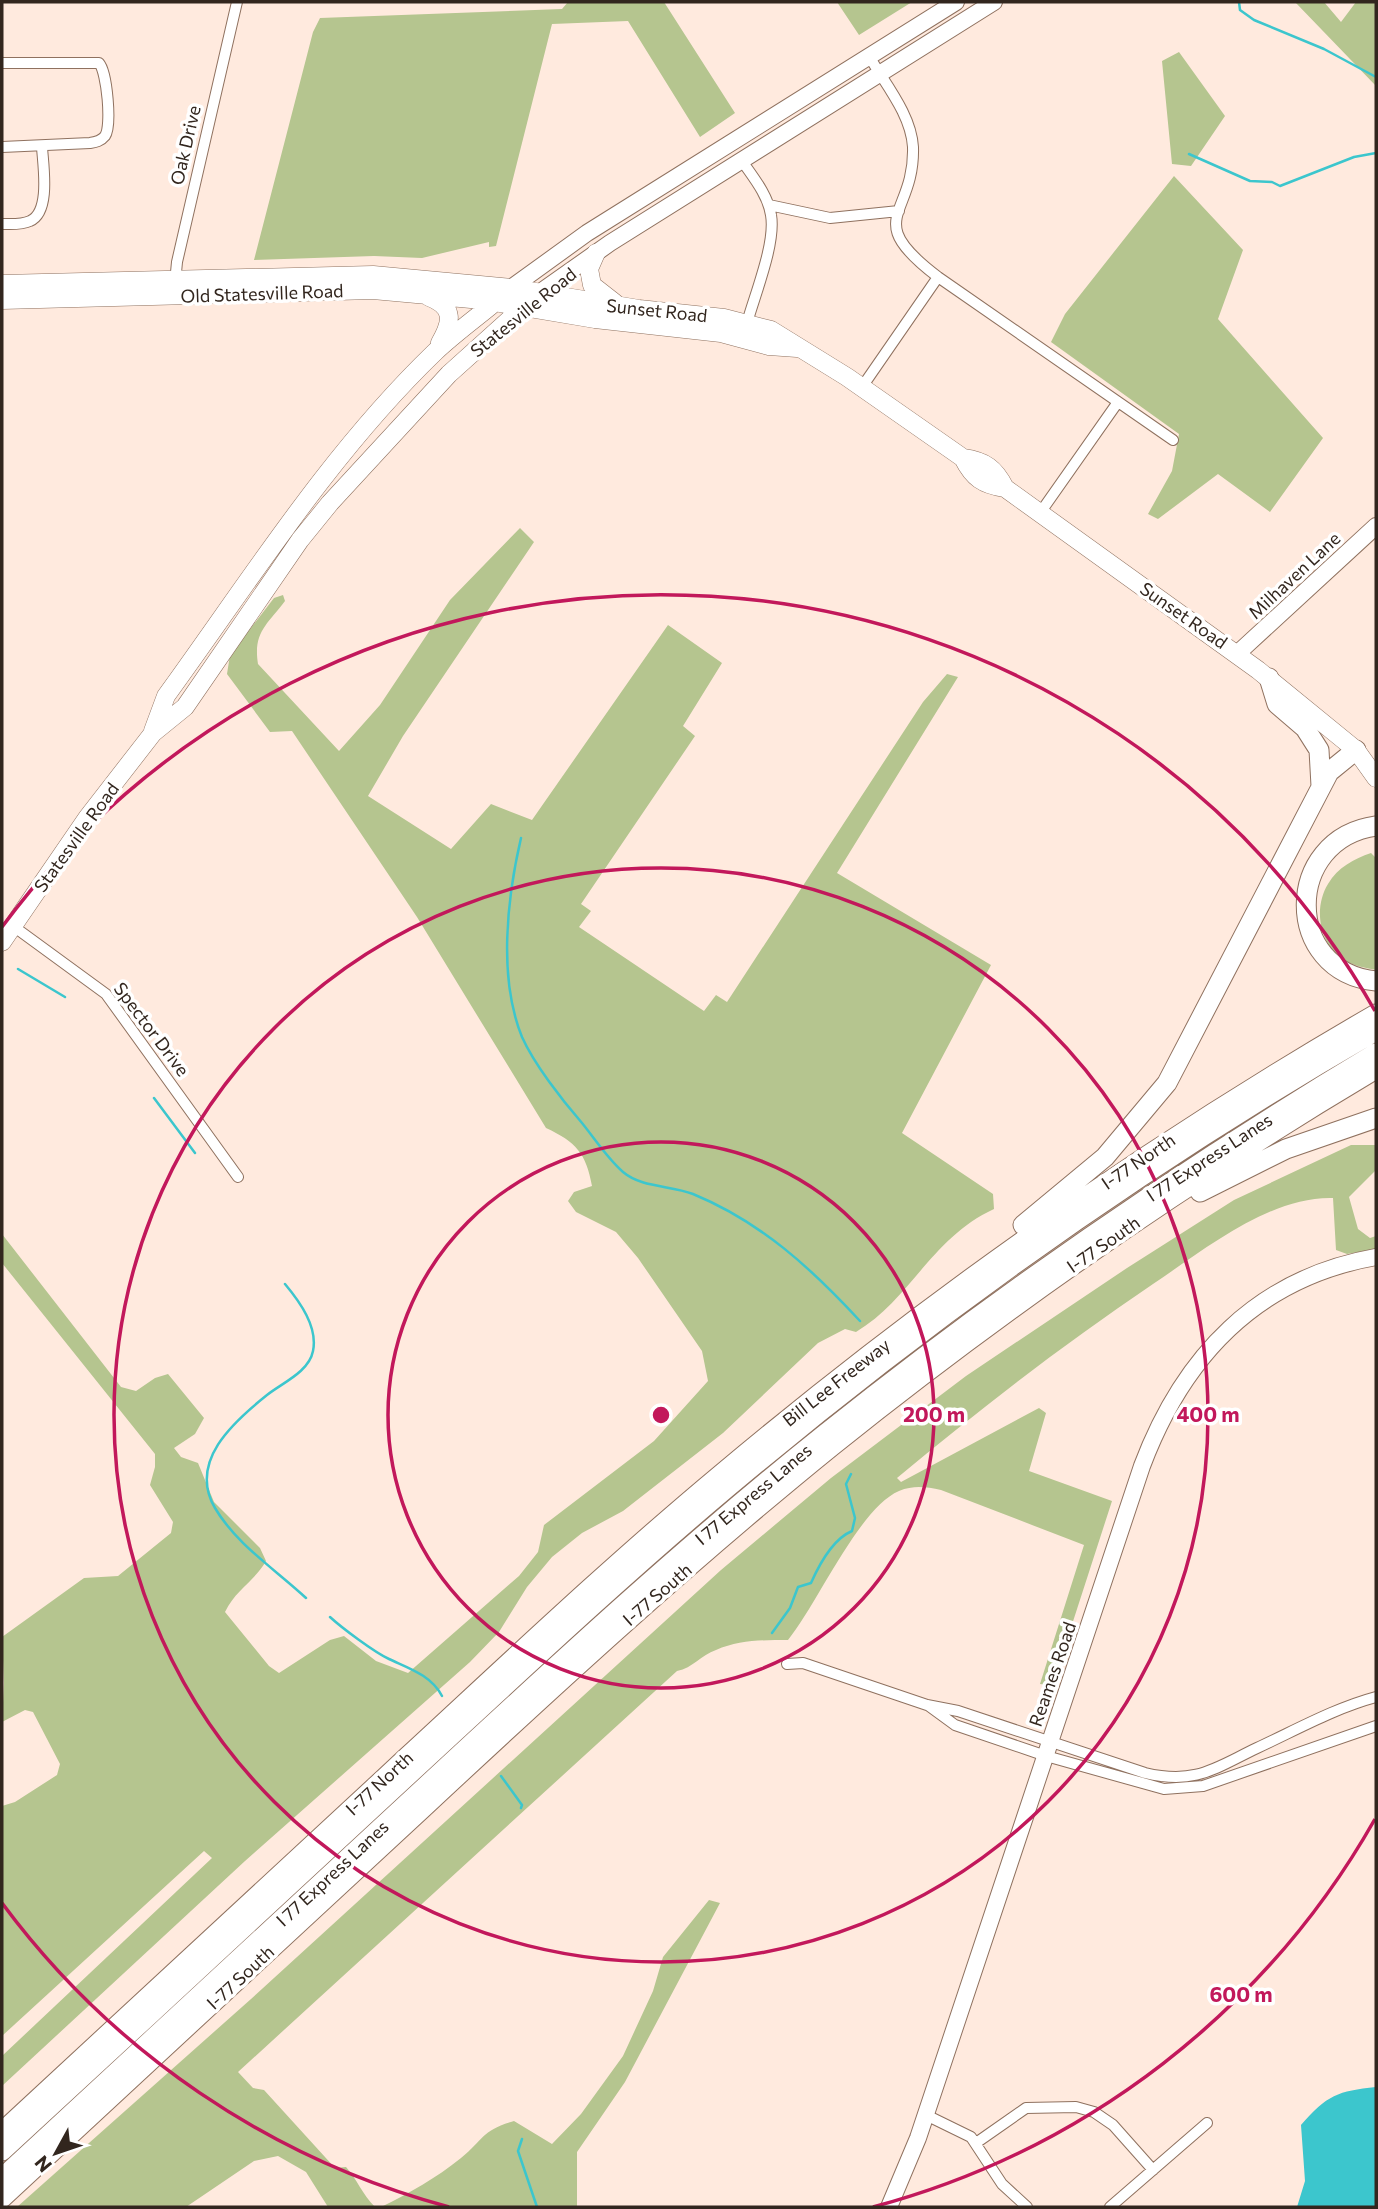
<svg xmlns="http://www.w3.org/2000/svg" width="1378" height="2209" font-family="Commissioner,sans-serif">
<style>
.green{fill:#b5c58f}
.water{fill:#3cc6cd}
.lines{fill:none;stroke-linecap:round;stroke-linejoin:round}
.stream{stroke:#3cc6cd;stroke-width:2.5}
.street-casing{stroke:#8f715f;stroke-width:12}
.secondary-casing{stroke:#8f715f;stroke-width:18}
.primary-casing{stroke:#8f715f;stroke-width:19}
.highway-casing{stroke:#8f715f;stroke-width:21}
.street{stroke:#fff;stroke-width:10}
.secondary{stroke:#fff;stroke-width:16}
.primary{stroke:#fff;stroke-width:18}
.highway{stroke:#fff;stroke-width:19}
.ring{fill:none;stroke:#c2185b;stroke-width:3.5}
.labels{text-anchor:middle;dominant-baseline:central;stroke-width:7;stroke-linejoin:round;paint-order:stroke}
.street-label{font-size:18px;fill:#32261e;stroke:#fff}
.centre{fill:#c2185b;stroke:#fff;stroke-width:3.5}
.ring-label{font-size:21px;text-anchor:middle;font-weight:bold;fill:#c2185b;stroke:#fff;stroke-width:7;stroke-linejoin:round;paint-order:stroke}
</style>
<rect width="100%" height="100%" fill="#ffeade"/>
<path class="green" d="M 568,2 L 664,2 L 735,113 L 700,137 L 628,21 L 552,24 L 496,246 L 489,247 L 489,242 L 422,258 L 374,256 L 254,260 L 313,32 L 320,18 L 562,9 Z
M 837,2 L 912,2 L 859,35 Z
M 1295,2 L 1324,2 L 1341,22 L 1356,2 L 1376,2 L 1376,86 Z
M 1179,52 L 1225,116 L 1191,166 L 1172,164 L 1162,61 Z
M 1174,176 L 1243,250 L 1218,319 L 1323,438 L 1270,512 L 1218,474 L 1158,519 L 1148,514 L 1172,471 L 1179,434 L 1051,342 L 1065,314 Z
M 520,528 L 534,542 L 403,736 L 368,796 L 451,849 L 491,804 L 532,820 L 668,625 L 722,663 L 683,726 L 695,736 L 581,904 L 591,911 L 579,927 L 704,1011 L 716,995 L 727,1002 L 923,702 L 947,674 L 958,677 L 837,873 L 991,965 L 902,1133 L 993,1194 L 994,1209 C 931,1238 911,1299 856,1332 L 845,1329 L 818,1343 L 723,1433 L 623,1511 L 582,1533 L 552,1557 L 527,1587 L 499,1632 L 470,1662 L 245,1861 L 2,2086 L 2,2056 L 212,1858 L 204,1851 L 2,2036 L 2,1806 L 15,1802 L 57,1775 L 60,1764 L 33,1712 L 25,1710 L 2,1722 L 4,1683 L 2,1637 L 84,1578 L 118,1576 L 171,1533 L 173,1522 L 150,1485 L 155,1467 L 155,1454 L 2,1263 L 2,1234 L 121,1387 L 136,1391 L 155,1378 L 168,1374 L 204,1418 L 195,1434 L 174,1448 L 181,1457 L 198,1463 L 214,1502 L 260,1548 L 266,1561 C 254,1582 236,1589 225,1612 L 269,1666 L 279,1673 L 330,1640 L 344,1636 L 376,1661 L 408,1673 L 519,1576 L 538,1552 L 544,1525 L 654,1441 L 708,1381 L 702,1351 L 638,1258 L 616,1232 L 576,1212 L 568,1201 L 574,1192 L 592,1186 C 586,1153 576,1142 546,1128 L 417,917 L 292,731 L 270,732 L 227,674 L 230,655 L 274,598 L 283,595 L 285,601 C 267,625 253,632 258,664 L 339,751 L 380,705 L 450,600 Z
M 1371,853 L 1376,858 L 1376,970 C 1368,968 1358,967 1350,963 C 1320,950 1312,910 1328,884 C 1338,867 1354,859 1371,853 Z
M 1351,1145 L 1376,1145 L 1375,1171 L 1349,1197 L 1358,1229 L 1370,1238 L 1376,1236 L 1376,1249 L 1347,1254 L 1336,1250 L 1333,1198 C 1270,1196 1204,1250 1153,1284 C 1064,1344 980,1409 897,1478 L 901,1482 L 1039,1408 L 1046,1413 L 1029,1471 L 1112,1501 L 1055,1677 L 1048,1685 L 1040,1684 L 1084,1545 L 941,1490 C 926,1487 914,1485 899,1491 C 859,1508 818,1603 788,1640 C 763,1640 739,1640 716,1650 C 701,1655 693,1668 677,1671 L 238,2072 L 253,2088 L 264,2090 L 335,2168 L 346,2167 C 357,2179 362,2194 375,2207 L 328,2207 L 306,2172 L 278,2156 L 254,2161 L 186,2207 L 17,2207 L 251,1999 L 721,1570 L 831,1478 L 966,1376 L 1127,1268 L 1234,1200 Z
M 709,1900 L 720,1903 L 625,2082 L 577,2152 L 577,2207 L 381,2207 C 410,2193 436,2178 461,2158 C 484,2139 482,2130 514,2121 L 552,2144 L 581,2114 L 623,2056 L 653,1991 L 663,1957 Z"/>
<path class="water" d="M 1376,2087 L 1376,2207 L 1297,2207 L 1305,2181 L 1301,2125 C 1327,2095 1338,2091 1376,2087 Z"/>
<g class="lines">
<path class="stream" d="M 1239,2 L 1240,10 L 1254,20 L 1324,49 L 1376,77
M 1189,154 L 1250,181 L 1272,182 L 1280,186 L 1354,157 L 1376,153
M 521,838 C 507,898 498,978 522,1037 C 534,1064 562,1100 582,1123 C 595,1139 607,1158 623,1172 C 642,1188 670,1185 693,1194 C 761,1222 811,1268 860,1321
M 18,969 L 65,997
M 154,1098 L 195,1153
M 285,1284 C 300,1302 318,1327 313,1351 C 309,1372 282,1383 267,1395 C 233,1422 188,1462 215,1508 C 236,1544 276,1570 306,1598
M 330,1617 C 342,1628 374,1652 389,1659 C 408,1668 431,1675 442,1696
M 772,1633 L 790,1608 L 798,1587 L 811,1583 C 819,1565 833,1539 852,1531 L 855,1518 L 846,1484 L 851,1474
M 501,1776 L 522,1805 L 521,1808
M 522,2139 L 518,2151 L 537,2207"/>
<g class="street-casing">
<path id="street" d="M 869,56 C 885,84 911,114 913,147 C 915,217 860,218 938,277 L 1173,440
M 2,63 L 99,63 C 107,72 112,126 105,136 C 101,141 96,142 90,143 L 2,147
M 742,161 C 753,177 768,195 771,215 C 776,243 755,294 747,323
M 769,205 L 830,218 L 899,211
M 2,224 C 11,224 22,225 30,221 C 51,212 43,165 42,147
M 175,283 L 177,262 L 237,2
M 862,387 L 938,277
M 1040,513 L 1118,402
M 13,926 L 106,994 L 238,1177
M 787,1664 L 803,1663 L 927,1705 L 958,1711 L 1145,1773 C 1196,1785 1215,1768 1257,1748 C 1296,1730 1335,1708 1376,1697
M 929,1706 L 955,1725 L 1046,1756 L 1164,1789 L 1203,1786 L 1376,1726
M 926,2115 L 971,2137 L 1002,2184 L 1027,2207
M 976,2143 L 1026,2108 L 1076,2107 L 1094,2112 L 1113,2125 L 1153,2170
M 1110,2207 L 1207,2123"/>
</g>
<g class="secondary-casing">
<path id="secondary" d="M 511,288 L 587,233 L 956,2
M 539,293 L 610,243 L 994,2
M 1238,653 L 1376,526
M 889,2207 L 918,2138 L 1142,1466 C 1183,1357 1257,1278 1376,1257"/>
</g>
<g class="primary-casing">
<path id="primary" d="M 596,253 L 589,269 L 592,285 L 615,303
M 2,284 L 373,275 L 511,288 L 639,309 L 724,318 L 771,330 L 847,377 L 963,458 C 973,478 983,485 1005,488 L 1258,670 L 1356,750 L 1376,778
M 429,297 C 455,307 452,322 440,343
M 2,300 L 373,290 L 482,300 L 595,319 L 721,333 L 769,346 L 797,348
M 963,458 C 985,461 995,468 1005,488
M 153,731 L 166,696 C 251,579 330,453 435,352 C 455,333 479,316 500,298
M 2,942 L 87,818 L 153,733 L 185,707 L 300,540 L 330,503 L 449,374 L 539,293"/>
</g>
<g class="highway-casing">
<path id="highway" d="M 1269,678 L 1277,704 L 1305,728 L 1319,750 L 1321,786
M 1376,826 C 1283,839 1283,972 1376,981
M 1200,1192 L 1286,1149 L 1376,1118
M 1023,1225 L 1105,1157 L 1167,1083 L 1329,772 L 1356,750
M 2,2132 C 137,2007 273,1882 408,1756 C 511,1661 612,1565 720,1475 C 925,1303 1144,1148 1376,1014
M 2,2151 C 140,2024 277,1897 415,1769 C 518,1674 620,1578 727,1488 C 930,1317 1147,1163 1376,1031
M 2,2178 C 140,2051 278,1923 416,1795 C 549,1672 682,1548 825,1434 C 1000,1294 1184,1168 1376,1053
M 2,2198 C 142,2068 282,1938 423,1808 C 556,1684 690,1561 832,1446 C 1004,1308 1186,1182 1376,1069"/>
</g>
<use href="#street" class="street"/>
<use href="#secondary" class="secondary"/>
<use href="#primary" class="primary"/>
<use href="#highway" class="highway"/>
</g>
<g class="ring">
<circle cx="661" cy="1415" r="273"/>
<circle cx="661" cy="1415" r="547"/>
<path d="M1375 1819A820 820 0 0 1 873 2207M449 2207A820 820 0 0 1 2 1903M2 927A820 820 0 0 1 1375 1011"/>
</g>
<g class="labels">
<g class="street-label">
<text transform="translate(185 145) rotate(-77)">Oak Drive</text>
<text transform="translate(262 293) rotate(-2)">Old Statesville Road</text>
<text transform="translate(657 310) rotate(6)">Sunset Road</text>
<text transform="translate(523 312) rotate(-39)">Statesville Road</text>
<text transform="translate(1294 575) rotate(-43)">Milhaven Lane</text>
<text transform="translate(1184 615) rotate(35)">Sunset Road</text>
<text transform="translate(76 837) rotate(-54)">Statesville Road</text>
<text transform="translate(152 1029) rotate(53)">Spector Drive</text>
<text transform="translate(1209 1157) rotate(-33)">I 77 Express Lanes</text>
<text transform="translate(1138 1161) rotate(-34)">I-77 North</text>
<text transform="translate(1103 1244) rotate(-35)">I-77 South</text>
<text transform="translate(836 1382) rotate(-38)">Bill Lee Freeway</text>
<text transform="translate(753 1494) rotate(-40)">I 77 Express Lanes</text>
<text transform="translate(657 1594) rotate(-41)">I-77 South</text>
<text transform="translate(1052 1674) rotate(-71)">Reames Road</text>
<text transform="translate(379 1783) rotate(-43)">I-77 North</text>
<text transform="translate(332 1873) rotate(-43)">I 77 Express Lanes</text>
<text transform="translate(240 1977) rotate(-43)">I-77 South</text>
</g>
</g>
<circle cx="661" cy="1415" r="10" class="centre"/>
<g class="ring-label">
<text x="934" y="1422">200 m</text>
<text x="1208" y="1422">400 m</text>
<text x="1241" y="2002">600 m</text>
</g>
<rect width="1378" height="2209" fill="none" stroke="#32261e" stroke-width="7"/>
<g transform="translate(56 2153) rotate(230)" stroke="#ffffff" stroke-width="5" paint-order="stroke">
<path d="M0-5L12 26L0 18L-12 26Z" fill="#32261e"/>
<text y="-10" font-size="19" font-weight="bold" text-anchor="middle" fill="#32261e">N</text>
</g>
</svg>
